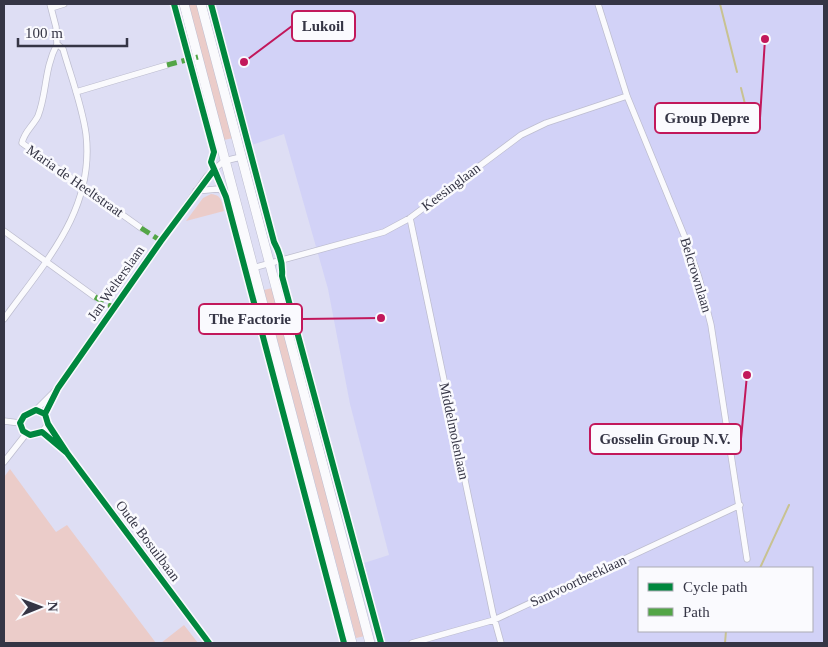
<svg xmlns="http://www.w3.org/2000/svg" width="828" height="647" font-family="Georgia,serif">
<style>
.built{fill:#d2d2f7;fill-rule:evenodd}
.green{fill:#ebccc9}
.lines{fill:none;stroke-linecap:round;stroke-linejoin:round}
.stream{stroke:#c8c291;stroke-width:2}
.minor-casing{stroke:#bdbdcf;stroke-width:7}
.primary-casing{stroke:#bdbdcf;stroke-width:10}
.minor{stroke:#fafafd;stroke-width:5.5}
.primary{stroke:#fafafd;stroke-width:9}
.quiet{stroke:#53a547;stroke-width:5;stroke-dasharray:10 5;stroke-linecap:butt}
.cycleway-casing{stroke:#fafafe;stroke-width:9}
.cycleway{stroke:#00873e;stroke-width:6}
.labels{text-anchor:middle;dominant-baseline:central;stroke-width:5;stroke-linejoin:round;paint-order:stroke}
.street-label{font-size:14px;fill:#353545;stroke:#fafafe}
.leader{fill:none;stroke:#c2185b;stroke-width:2}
.callout-dot{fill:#c2185b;stroke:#fafafe;stroke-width:2}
.callout{fill:#fafafe;stroke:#c2185b;stroke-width:2}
.callout-label{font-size:15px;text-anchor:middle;font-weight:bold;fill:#353545}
</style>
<rect width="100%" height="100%" fill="#dedef4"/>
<path class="built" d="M 213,4 L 824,4 L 824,643 L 384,643 L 364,563 L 389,555 L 350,404 L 328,289 L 284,134 L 249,146 ZM 639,568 L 812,568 L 812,631 L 639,631 Z"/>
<path class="green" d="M 188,4 L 198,4 L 233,138 L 224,140 Z
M 211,194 C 222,195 222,202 224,211 L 186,221 L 203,198 Z
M 272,288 L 365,636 L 356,638 L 264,290 Z
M 10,469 L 56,532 L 67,525 L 156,643 L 4,643 L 4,477 Z
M 184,625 L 198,643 L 161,643 Z"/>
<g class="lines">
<path class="stream" d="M 720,4 L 737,72
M 741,88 L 751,128
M 760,568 L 789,505
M 725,643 L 726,631"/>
<g class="minor-casing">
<path id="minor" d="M 598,4 L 627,96 L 686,240 L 699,278 L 711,325 L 747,559
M 51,8 L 64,4
M 57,44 C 44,69 47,93 38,116 C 33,126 24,132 22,143 L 141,228
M 76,92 L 167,65
M 196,191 L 218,189 L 234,196
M 410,218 L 493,614 L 501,643
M 4,231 L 95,297
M 253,268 L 384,232 L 410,218 L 521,135 L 546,123 L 627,96
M 4,319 C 45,262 95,210 86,134 C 82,105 71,77 63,49 L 57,44 L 56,27 L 50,4
M 36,410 L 56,390
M 45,414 L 58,388 L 207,176 L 224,161 L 241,157
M 4,421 L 20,423
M 48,424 L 42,432 L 30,435 L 23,431 L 20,423 C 25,412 35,407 45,414 L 48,424 L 67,453 L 209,643
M 42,432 L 63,450
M 4,462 L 26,434
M 412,643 L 494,620 L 740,505"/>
</g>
<g class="primary-casing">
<path id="primary" d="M 184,4 L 352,643
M 201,4 L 370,643"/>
</g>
<use href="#minor" class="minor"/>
<use href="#primary" class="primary"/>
<path class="quiet" d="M 167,65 L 198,57
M 141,228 L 161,241
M 95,297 L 114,308"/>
<g class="cycleway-casing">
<path id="cycleway" d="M 174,4 L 214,152 L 211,162 L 226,197 L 344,643
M 211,4 L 274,242 C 280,253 283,264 282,276 L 381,643
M 45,414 L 58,388 L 161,241 L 214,170
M 67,453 L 42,432 L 30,435 L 23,431 L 20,423 L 24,416 L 36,410 L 45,414 L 48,424 L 67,453 L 209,643"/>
</g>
<use href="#cycleway" class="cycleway"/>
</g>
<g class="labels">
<g class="street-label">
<text transform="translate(75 181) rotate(35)">Maria de Heeltstraat</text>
<text transform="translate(451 187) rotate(-37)">Keesinglaan</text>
<text transform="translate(696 275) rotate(73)">Belcrownlaan</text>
<text transform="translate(116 283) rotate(-55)">Jan Welterslaan</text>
<text transform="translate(454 431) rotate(78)">Middelmolenlaan</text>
<text transform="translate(148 541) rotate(53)">Oude Bosuilbaan</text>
<text transform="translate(578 581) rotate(-25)">Santvoortbeeklaan</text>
</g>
</g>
<path class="leader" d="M244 62L292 26M765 39L760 118M381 318L302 319M747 375L741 439"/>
<g class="callout-dot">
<circle cx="244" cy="62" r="5"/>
<circle cx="765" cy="39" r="5"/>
<circle cx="381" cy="318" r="5"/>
<circle cx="747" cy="375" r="5"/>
</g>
<g class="callout">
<rect x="292" y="11" width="63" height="30" rx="5"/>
<rect x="655" y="103" width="105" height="30" rx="5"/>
<rect x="199" y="304" width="103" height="30" rx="5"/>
<rect x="590" y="424" width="151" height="30" rx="5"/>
</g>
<g class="callout-label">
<text x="323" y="31">Lukoil</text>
<text x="707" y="123">Group Depre</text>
<text x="250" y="324">The Factorie</text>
<text x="665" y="444">Gosselin Group N.V.</text>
</g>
<rect width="828" height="647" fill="none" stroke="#353545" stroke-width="10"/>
<rect x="638" y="567" width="175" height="65" fill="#fafafe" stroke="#ababb4"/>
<rect x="648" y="583" width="25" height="8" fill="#00873e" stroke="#ababb4"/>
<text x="683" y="592" font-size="15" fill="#353545">Cycle path</text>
<rect x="648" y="608" width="25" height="8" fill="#53a547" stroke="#ababb4"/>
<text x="683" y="617" font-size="15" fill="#353545">Path</text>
<g transform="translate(40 607) rotate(89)" stroke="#fafafe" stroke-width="4" paint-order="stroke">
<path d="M0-4L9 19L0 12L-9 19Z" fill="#353545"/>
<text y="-8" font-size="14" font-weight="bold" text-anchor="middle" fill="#353545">N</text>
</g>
<path d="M18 38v8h109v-8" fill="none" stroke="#353545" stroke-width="2.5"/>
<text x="25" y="38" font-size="15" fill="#353545" stroke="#fafafe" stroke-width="4" paint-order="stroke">100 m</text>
</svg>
